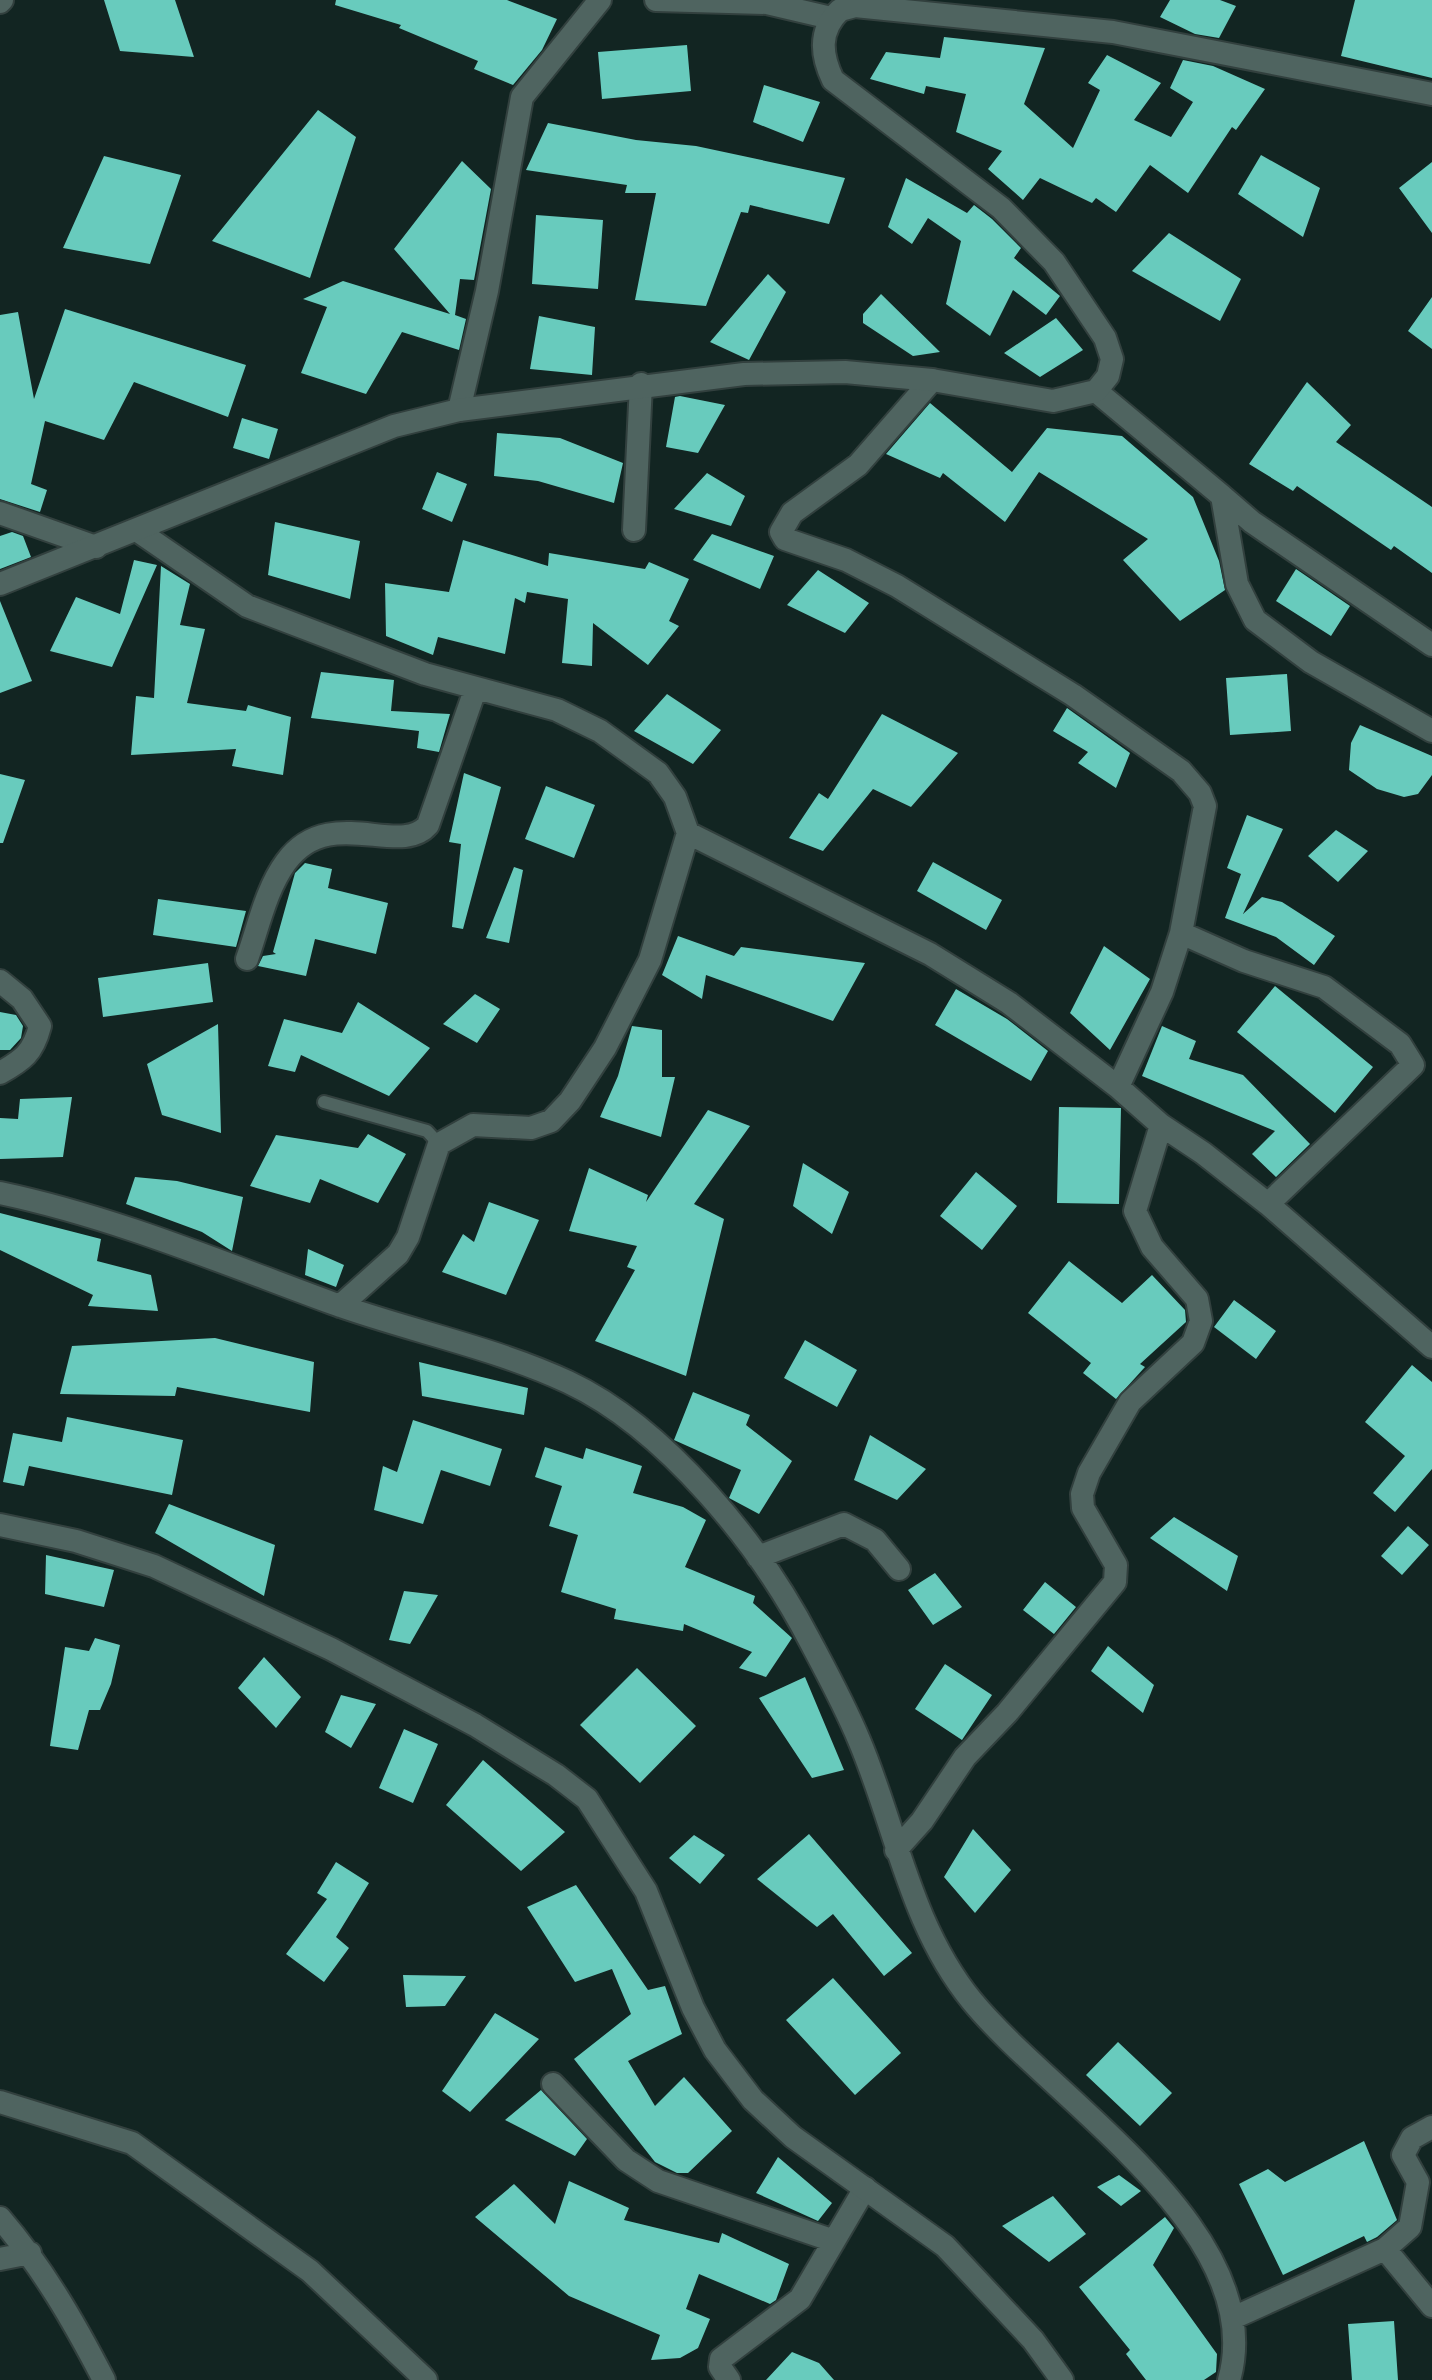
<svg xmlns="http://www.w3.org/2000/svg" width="1432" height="2380" font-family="'Fira Sans Condensed',sans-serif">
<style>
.building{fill:#68cbbd}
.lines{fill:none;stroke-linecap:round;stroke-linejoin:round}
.service-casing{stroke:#32403e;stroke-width:16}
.minor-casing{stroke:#32403e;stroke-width:26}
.tertiary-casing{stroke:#32403e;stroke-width:26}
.service{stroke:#4f6460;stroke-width:12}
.minor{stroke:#4f6460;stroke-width:22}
.tertiary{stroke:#4f6460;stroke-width:22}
</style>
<rect width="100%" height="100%" fill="#122522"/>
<path class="building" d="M 104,0 L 175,0 L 194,57 L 120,51 Z
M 336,0 L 507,0 L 557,19 L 542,50 L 513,85 L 474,69 L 478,61 L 399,28 L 401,25 L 335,5 Z
M 1170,0 L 1220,0 L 1236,6 L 1219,38 L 1195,34 L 1160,17 Z
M 1355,0 L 1432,0 L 1432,78 L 1341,56 Z
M 944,37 L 1045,48 L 1024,104 L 1073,148 L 1100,90 L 1088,83 L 1107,55 L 1161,83 L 1134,120 L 1171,137 L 1193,102 L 1170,88 L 1183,60 L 1213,66 L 1265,89 L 1236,130 L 1232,127 L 1188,193 L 1150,165 L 1116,212 L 1096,198 L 1092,203 L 1040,178 L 1023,200 L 988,169 L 1002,151 L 956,132 L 966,94 L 926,86 L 924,94 L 870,79 L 886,52 L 940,58 Z
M 687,45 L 691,91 L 602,99 L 598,52 Z
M 764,85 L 820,102 L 803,142 L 753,122 Z
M 318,110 L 356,137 L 310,278 L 212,241 Z
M 548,123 L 636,140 L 696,146 L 845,178 L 829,224 L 750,205 L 748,213 L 741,212 L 706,306 L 635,300 L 656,193 L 625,193 L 627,185 L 526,170 Z
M 1261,155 L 1320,188 L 1303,237 L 1238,194 Z
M 104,156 L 181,175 L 150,264 L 63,248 Z
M 462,161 L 491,189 L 474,280 L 460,279 L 455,315 L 466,319 L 459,350 L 402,332 L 366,394 L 301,373 L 327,307 L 303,299 L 343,281 L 450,314 L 394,249 Z
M 1432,162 L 1432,233 L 1399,188 Z
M 906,178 L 967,213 L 974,205 L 992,219 L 1021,248 L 1014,258 L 1060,296 L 1046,315 L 1013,290 L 990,336 L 946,304 L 961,241 L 928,218 L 912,244 L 888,227 Z
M 536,215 L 603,220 L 598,289 L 532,284 Z
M 1169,233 L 1241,279 L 1220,321 L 1132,271 Z
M 768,274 L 786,292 L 749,360 L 710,342 Z
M 881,294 L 940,352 L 913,356 L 863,323 L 863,314 Z
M 1432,297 L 1432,349 L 1408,331 Z
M 65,309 L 246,365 L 228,417 L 134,382 L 104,440 L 45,421 L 31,484 L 47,490 L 40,512 L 0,499 L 0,315 L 18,312 L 34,399 Z
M 539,316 L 595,327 L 592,375 L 530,369 Z
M 1056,318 L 1083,350 L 1040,377 L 1004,353 Z
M 1307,382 L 1351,425 L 1336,442 L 1432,507 L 1432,573 L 1394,546 L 1391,550 L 1297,486 L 1293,491 L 1249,464 Z
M 680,396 L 725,405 L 698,453 L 666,447 L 675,397 Z
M 930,403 L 1012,472 L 1047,428 L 1122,436 L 1193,497 L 1219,561 L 1225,590 L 1180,621 L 1123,560 L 1148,539 L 1039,472 L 1005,522 L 943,473 L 940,478 L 886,454 Z
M 242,418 L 278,429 L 269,459 L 233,448 Z
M 497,433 L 560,438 L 623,463 L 614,503 L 538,481 L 494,476 Z
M 437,472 L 467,484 L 452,522 L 422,509 Z
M 707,473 L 745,496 L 731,526 L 674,509 Z
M 275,522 L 360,541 L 350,599 L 268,575 Z
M 12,532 L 23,536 L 31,557 L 0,569 L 0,536 Z
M 712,534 L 774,556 L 760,589 L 693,560 Z
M 463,540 L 548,566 L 549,553 L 645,569 L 649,562 L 689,579 L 669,621 L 679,626 L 648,665 L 593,623 L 592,666 L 562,663 L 568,599 L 527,592 L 525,603 L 515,598 L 505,654 L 438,637 L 433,655 L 386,636 L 385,583 L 449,592 Z
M 134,560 L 157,565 L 112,667 L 50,651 L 76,597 L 120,614 Z
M 161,566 L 190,584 L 180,625 L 205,629 L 187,703 L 246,711 L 248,705 L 291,717 L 283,775 L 232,766 L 236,749 L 131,755 L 136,696 L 154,698 Z
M 1296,569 L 1350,606 L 1331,636 L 1276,601 Z
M 818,570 L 869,603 L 845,633 L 787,605 Z
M 0,601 L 32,681 L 0,693 Z
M 321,672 L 394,680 L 391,711 L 450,714 L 439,752 L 417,748 L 419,731 L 311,718 Z
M 1287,674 L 1291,731 L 1230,735 L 1226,678 Z
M 667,694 L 721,730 L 693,764 L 634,731 Z
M 1067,708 L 1130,753 L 1116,788 L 1078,763 L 1088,752 L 1053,731 Z
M 882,714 L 958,753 L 911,807 L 873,789 L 823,851 L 789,838 L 819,793 L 828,799 Z
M 1360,725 L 1432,756 L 1432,775 L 1418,794 L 1404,797 L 1377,789 L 1349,770 L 1351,743 Z
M 464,773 L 501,787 L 463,929 L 452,927 L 461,844 L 449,842 Z
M 0,774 L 25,780 L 3,843 L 0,843 Z
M 546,786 L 595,805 L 574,858 L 525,839 Z
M 1247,815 L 1283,829 L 1243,914 L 1262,897 L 1282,902 L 1335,936 L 1314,965 L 1276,937 L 1225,918 L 1241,874 L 1227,868 Z
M 1336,830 L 1368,851 L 1338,882 L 1308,856 Z
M 933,862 L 1002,900 L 986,930 L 917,891 Z
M 305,863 L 332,869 L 328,888 L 388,903 L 376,954 L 315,939 L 306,976 L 258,966 L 263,956 L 276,954 L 273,952 L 295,873 Z
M 514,867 L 523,870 L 509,943 L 486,938 Z
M 158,899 L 246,911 L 236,947 L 153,935 Z
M 678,936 L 734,956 L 741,947 L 865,963 L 833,1021 L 706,975 L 702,999 L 662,975 Z
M 1104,946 L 1150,979 L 1110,1050 L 1070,1013 Z
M 208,963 L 213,1002 L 103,1017 L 98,978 Z
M 1275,986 L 1373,1067 L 1335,1113 L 1237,1032 Z
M 956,989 L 1007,1019 L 1048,1051 L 1031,1081 L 935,1025 Z
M 475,994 L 500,1009 L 477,1043 L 443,1024 Z
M 358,1002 L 430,1048 L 389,1096 L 301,1055 L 295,1072 L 268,1066 L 284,1019 L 342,1033 Z
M 0,1012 L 16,1015 L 23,1026 L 21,1038 L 10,1050 L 0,1050 Z
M 218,1024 L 221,1133 L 162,1115 L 147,1064 Z
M 632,1026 L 662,1030 L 662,1077 L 675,1077 L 661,1137 L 600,1117 L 618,1076 Z
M 1162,1026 L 1196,1041 L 1189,1059 L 1243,1075 L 1310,1144 L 1276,1177 L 1252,1154 L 1275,1131 L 1142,1076 Z
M 72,1097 L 63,1157 L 0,1159 L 0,1118 L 18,1119 L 20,1099 Z
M 1059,1107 L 1121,1108 L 1119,1204 L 1057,1203 Z
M 708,1110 L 750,1126 L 694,1204 L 724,1219 L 686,1376 L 595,1341 L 635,1270 L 627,1267 L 637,1246 L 569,1231 L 589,1168 L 648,1195 L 646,1202 Z
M 368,1134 L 406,1154 L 378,1203 L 320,1179 L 310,1203 L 250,1186 L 276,1135 L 358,1148 Z
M 803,1163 L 849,1192 L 832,1234 L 793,1206 Z
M 976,1172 L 1017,1206 L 982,1250 L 940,1216 Z
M 135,1177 L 177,1181 L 243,1197 L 232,1251 L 202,1232 L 126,1204 Z
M 489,1202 L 539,1220 L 506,1295 L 442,1272 L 463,1234 L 474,1242 Z
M 0,1213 L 101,1239 L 97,1261 L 151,1275 L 158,1311 L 88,1306 L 93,1295 L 0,1250 Z
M 308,1249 L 344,1265 L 336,1287 L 305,1275 Z
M 1069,1261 L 1122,1303 L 1152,1275 L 1185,1310 L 1186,1322 L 1140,1364 L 1145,1367 L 1116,1399 L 1083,1373 L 1091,1363 L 1028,1313 Z
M 1234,1300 L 1276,1331 L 1256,1359 L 1214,1327 Z
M 215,1338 L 314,1362 L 310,1412 L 177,1387 L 175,1396 L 60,1394 L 72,1346 Z
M 805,1340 L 857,1370 L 837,1407 L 784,1378 Z
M 419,1362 L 528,1388 L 524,1415 L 422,1396 Z
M 1412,1365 L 1432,1382 L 1432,1469 L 1395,1512 L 1373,1493 L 1405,1456 L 1365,1422 Z
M 693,1392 L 750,1415 L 746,1425 L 792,1461 L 759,1514 L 729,1498 L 741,1470 L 674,1440 Z
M 67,1417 L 183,1440 L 172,1495 L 29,1466 L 24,1486 L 3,1482 L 13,1433 L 62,1442 Z
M 413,1420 L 502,1449 L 490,1486 L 441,1470 L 423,1524 L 374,1510 L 383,1466 L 397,1472 Z
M 870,1435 L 926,1469 L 897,1500 L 854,1480 Z
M 545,1447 L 583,1459 L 586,1448 L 642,1466 L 633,1493 L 683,1507 L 706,1520 L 685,1567 L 755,1596 L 753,1603 L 792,1638 L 766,1677 L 739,1668 L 752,1652 L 684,1624 L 683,1631 L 614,1619 L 616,1609 L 561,1592 L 578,1535 L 549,1526 L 562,1486 L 535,1477 Z
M 169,1504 L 275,1545 L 264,1596 L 155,1533 Z
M 1174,1517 L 1238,1556 L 1227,1591 L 1150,1538 Z
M 1408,1526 L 1429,1545 L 1402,1575 L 1381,1556 Z
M 46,1555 L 114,1570 L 104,1607 L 45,1594 Z
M 935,1573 L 962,1607 L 933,1625 L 908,1590 Z
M 1045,1582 L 1076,1607 L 1054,1634 L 1023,1610 Z
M 404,1591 L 438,1595 L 410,1644 L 389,1640 Z
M 95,1638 L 120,1645 L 111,1684 L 100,1710 L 89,1710 L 78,1750 L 50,1746 L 65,1647 L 89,1651 Z
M 1108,1646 L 1154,1685 L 1143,1713 L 1091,1671 Z
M 264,1657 L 301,1697 L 276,1728 L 238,1688 Z
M 945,1664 L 992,1695 L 962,1740 L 915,1709 Z
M 637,1668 L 696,1726 L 640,1783 L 580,1725 Z
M 805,1677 L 844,1770 L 812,1778 L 759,1698 Z
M 341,1695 L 376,1704 L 351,1748 L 325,1732 Z
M 404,1729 L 438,1744 L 413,1803 L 379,1788 Z
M 483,1760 L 565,1832 L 521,1871 L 446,1805 Z
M 973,1829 L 1011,1870 L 975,1913 L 944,1877 Z
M 809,1834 L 912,1953 L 884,1976 L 833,1914 L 817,1927 L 757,1879 Z
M 694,1835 L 725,1855 L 700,1884 L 669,1858 Z
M 336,1862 L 369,1883 L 336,1937 L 349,1948 L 324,1982 L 286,1954 L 327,1899 L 317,1893 Z
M 576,1885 L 648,1990 L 665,1986 L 682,2034 L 628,2061 L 655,2106 L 684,2077 L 732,2131 L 688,2173 L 677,2173 L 655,2162 L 574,2059 L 631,2014 L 612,1969 L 575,1982 L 527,1907 Z
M 403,1975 L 466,1976 L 445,2006 L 406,2007 Z
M 833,1978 L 901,2053 L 855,2095 L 786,2020 Z
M 495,2013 L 539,2039 L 470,2112 L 442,2091 Z
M 1118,2042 L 1172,2093 L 1140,2126 L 1086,2075 Z
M 541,2090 L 587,2139 L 575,2156 L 505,2120 Z
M 1364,2141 L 1397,2220 L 1377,2237 L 1367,2242 L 1364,2236 L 1283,2275 L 1239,2184 L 1268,2169 L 1285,2182 Z
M 778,2157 L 832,2203 L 818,2221 L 756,2193 Z
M 1119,2175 L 1141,2191 L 1121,2206 L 1097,2187 Z
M 569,2181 L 629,2208 L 624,2220 L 719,2243 L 722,2233 L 789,2264 L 776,2300 L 770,2304 L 699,2274 L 686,2309 L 710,2319 L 698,2348 L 680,2358 L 651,2360 L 660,2335 L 569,2296 L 475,2217 L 514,2184 L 555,2224 Z
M 1053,2196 L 1086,2234 L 1049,2262 L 1002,2226 Z
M 1165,2217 L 1174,2228 L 1153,2265 L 1217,2354 L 1216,2372 L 1204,2380 L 1146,2380 L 1126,2354 L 1130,2350 L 1079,2287 Z
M 1394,2321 L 1398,2380 L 1352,2380 L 1348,2324 Z
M 792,2352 L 819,2363 L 834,2380 L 766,2380 Z"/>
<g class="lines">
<g class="service-casing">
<path id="service" d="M 324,1102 L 427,1131 L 439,1144"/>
</g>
<g class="minor-casing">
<path id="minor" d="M 656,0 L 767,3 L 831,18
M 0,2 L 2,0
M 932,380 L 858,465 L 792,513 L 781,532 L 785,539 L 846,560 L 897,586 L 1073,695 L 1181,771 L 1200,793 L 1205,806 L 1181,933
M 1096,391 L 1222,496 L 1237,584 L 1255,620 L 1311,662 L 1432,731
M 459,410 L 487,291 L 522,97 L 600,0
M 1222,496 L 1252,522 L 1432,645
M 0,513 L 96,547
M 634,530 L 641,384
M 138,531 L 247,606 L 425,674 L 557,710 L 600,731 L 658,773 L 675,797 L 688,833 L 650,960 L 605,1048 L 570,1101 L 551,1121 L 531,1128 L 473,1125 L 439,1144 L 408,1237 L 398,1254 L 340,1306
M 688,833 L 930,954 L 1009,1003 L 1118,1087 L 1161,1125 L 1203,1153 L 1268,1204 L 1432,1347
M 247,959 C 258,928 266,889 286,862 C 329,803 400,858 428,825 L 475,690
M 0,981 L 22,999 L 40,1026 C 33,1053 23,1060 0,1073
M 1118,1087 L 1162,992 L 1181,933 L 1244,961 L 1324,987 L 1400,1044 L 1413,1065 L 1268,1204
M 0,1193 C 114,1217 223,1263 332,1303 C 409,1331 493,1347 568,1382 C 666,1428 761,1546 810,1641 C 827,1673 845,1706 859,1740 C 896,1827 910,1925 972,2001 C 1052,2099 1271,2233 1229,2380
M 758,1557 L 844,1524 L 875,1540 L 899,1569
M 896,1850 L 922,1821 L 965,1757 L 1007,1713 L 1115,1582 L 1116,1565 L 1083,1508 L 1082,1494 L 1089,1473 L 1130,1402 L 1193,1343 L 1201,1321 L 1197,1299 L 1152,1247 L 1135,1211 L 1161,1125
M 553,2084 L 626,2160 L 658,2181 L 834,2241
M 0,2102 L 132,2143 L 310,2271 L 426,2380
M 0,2218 C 43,2268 74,2322 104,2380
M 1385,2249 L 1410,2227 L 1418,2182 L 1403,2155 L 1412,2138 L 1432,2127
M 0,2259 L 30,2253
M 1233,2318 L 1385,2249 L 1432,2306
M 729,2380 L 720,2367 L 721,2359 L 800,2299 L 865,2188"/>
</g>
<g class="tertiary-casing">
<path id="tertiary" d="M 0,584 L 394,426 L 459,410 L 744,374 L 845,372 L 932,380 L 1053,401 L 1096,391 L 1108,376 L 1112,359 L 1105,338 L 1054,262 L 1001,208 L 833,80 C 821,55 818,31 840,10 L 855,6 L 1113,32 L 1432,94
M 0,1525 L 76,1541 L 154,1566 L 331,1649 L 475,1725 L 556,1775 L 587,1799 L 646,1891 L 693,2008 L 715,2050 L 753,2100 L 793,2137 L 945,2246 L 1033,2340 L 1062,2380"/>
</g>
<use href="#service" class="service"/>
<use href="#minor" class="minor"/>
<use href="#tertiary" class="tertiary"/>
</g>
</svg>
